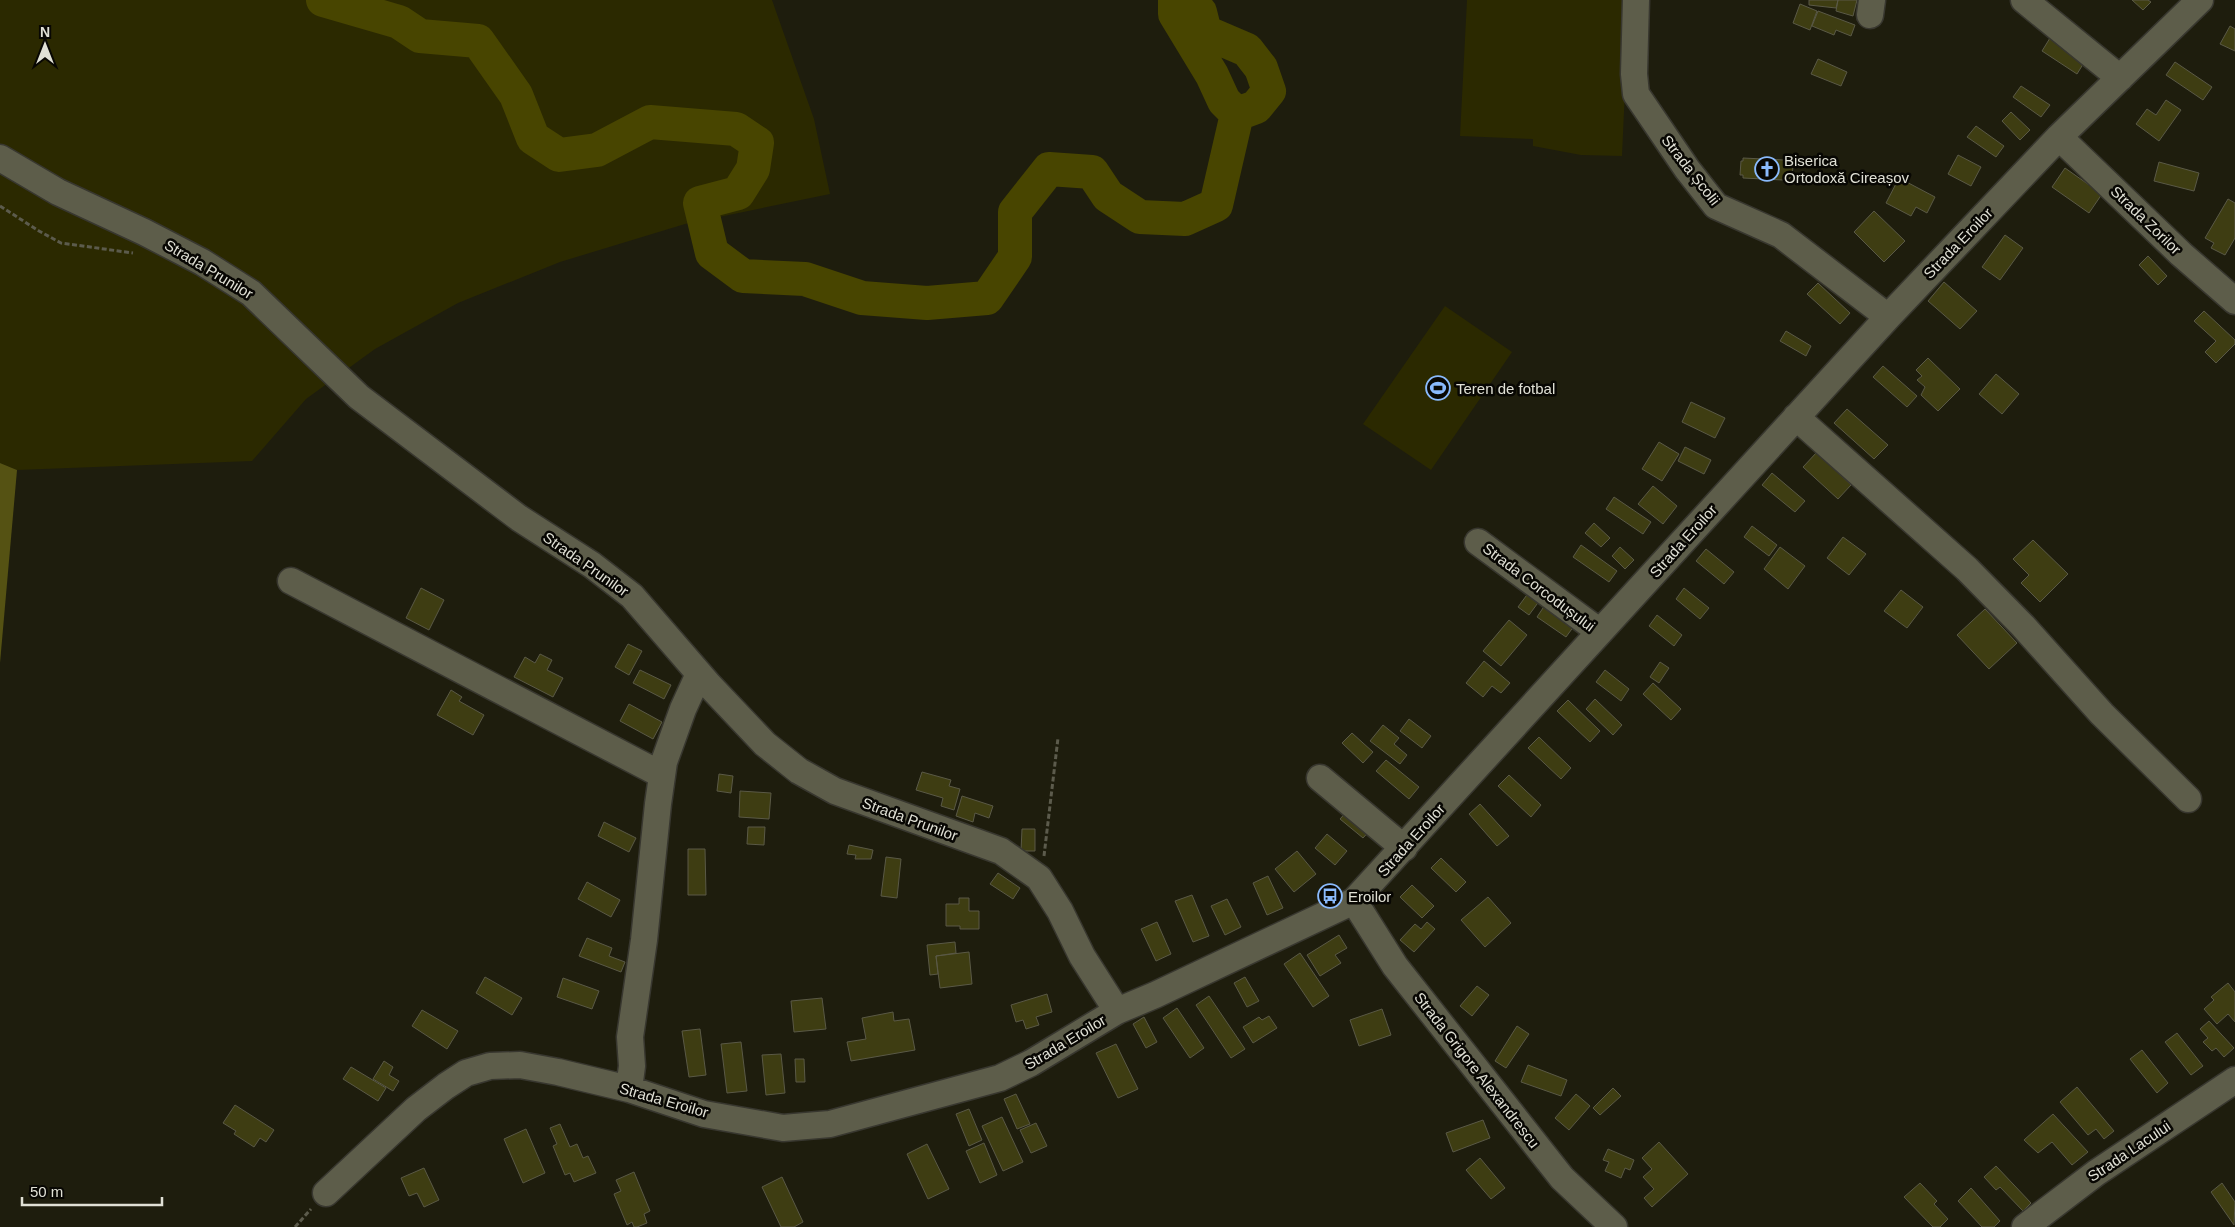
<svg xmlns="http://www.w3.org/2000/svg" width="2235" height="1227" font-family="Helvetica,sans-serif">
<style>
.green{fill:#2b2900}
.forest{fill:#555213}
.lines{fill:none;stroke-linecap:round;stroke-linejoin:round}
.river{stroke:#484500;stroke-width:34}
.building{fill:#3e3d12;stroke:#5a5946}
.minor-casing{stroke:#38372f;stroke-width:29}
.path{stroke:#5c5b4c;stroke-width:3;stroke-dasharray:5 2.5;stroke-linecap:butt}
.minor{stroke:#5d5d4a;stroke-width:26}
.labels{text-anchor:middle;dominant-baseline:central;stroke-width:5;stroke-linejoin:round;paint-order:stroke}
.poi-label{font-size:15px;fill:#e0e0d5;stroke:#080703;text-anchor:start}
.street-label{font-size:15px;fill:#e0e0d5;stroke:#080703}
</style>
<rect width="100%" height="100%" fill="#1e1d0d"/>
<path class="green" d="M 0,0 L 772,0 L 814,119 L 830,194 L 685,224 L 560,262 L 458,303 L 375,349 L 306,399 L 252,461 L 17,470 L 0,463 Z
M 1467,0 L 1629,0 L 1622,156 L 1581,155 L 1533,146 L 1533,139 L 1460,136 Z
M 1445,306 L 1512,352 L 1431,470 L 1363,424 Z"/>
<path class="forest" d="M 0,463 L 17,470 L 0,663 Z"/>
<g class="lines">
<path class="river" d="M 323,0 L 399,22 L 420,36 L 478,41 L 516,95 L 533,138 L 559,155 L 597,150 L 650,122 L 736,129 L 757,143 L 753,169 L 738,193 L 700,203 L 712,253 L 743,276 L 805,279 L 862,298 L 927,303 L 987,298 L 1015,257 L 1015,212 L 1049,169 L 1092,172 L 1108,196 L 1140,217 L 1185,219 L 1216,205 L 1237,114
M 1175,0 L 1175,14 L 1212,75 L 1224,101 L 1237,114 L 1256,107 L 1269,91 L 1261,68 L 1247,50 L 1205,32 L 1200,12 L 1187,0"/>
</g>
<path class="building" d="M 1809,0 L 1838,0 L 1836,8 L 1809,5 Z
M 1838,0 L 1857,0 L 1853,16 L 1836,11 Z
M 2132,0 L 2148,0 L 2151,2 L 2143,10 Z
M 1800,4 L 1817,11 L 1810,30 L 1793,23 Z
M 1818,11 L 1855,25 L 1851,36 L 1836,30 L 1834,35 L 1812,26 Z
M 2230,26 L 2235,29 L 2235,51 L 2220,44 Z
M 2050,38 L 2085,61 L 2077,74 L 2042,51 Z
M 1818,59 L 1847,72 L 1841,86 L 1811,74 Z
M 2175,62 L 2212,87 L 2203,100 L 2166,75 Z
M 2021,86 L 2050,105 L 2041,117 L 2013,97 Z
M 2166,100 L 2181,110 L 2159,141 L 2136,124 L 2147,109 L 2156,115 Z
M 2011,112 L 2030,130 L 2020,140 L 2002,121 Z
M 1976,126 L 2004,146 L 1996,157 L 1967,137 Z
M 1958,155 L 1981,167 L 1971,186 L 1948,174 Z
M 1743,158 L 1784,160 L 1790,163 L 1793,167 L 1792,175 L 1789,179 L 1783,180 L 1743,178 L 1743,175 L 1740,175 L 1741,161 L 1743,161 Z
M 2159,162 L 2199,173 L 2194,191 L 2154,181 Z
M 2065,168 L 2102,194 L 2089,213 L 2052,187 Z
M 1899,178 L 1935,197 L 1927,213 L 1916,207 L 1911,216 L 1886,203 Z
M 2228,199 L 2235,203 L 2235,238 L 2225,255 L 2211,248 L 2214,243 L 2205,238 Z
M 1874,211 L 1905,241 L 1884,262 L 1854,232 Z
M 2005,235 L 2023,248 L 2000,280 L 1982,267 Z
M 2148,256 L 2167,276 L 2158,285 L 2139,265 Z
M 1944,282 L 1977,311 L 1960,329 L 1928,301 Z
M 1818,283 L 1850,313 L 1840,324 L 1807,294 Z
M 2204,311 L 2235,340 L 2235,344 L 2216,363 L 2205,352 L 2216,341 L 2194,321 Z
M 1786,331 L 1811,346 L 1806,356 L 1780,341 Z
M 1928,358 L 1960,389 L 1938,411 L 1921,395 L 1925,387 L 1917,380 L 1922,376 L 1916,370 Z
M 1883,366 L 1917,396 L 1907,407 L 1873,377 Z
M 1996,374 L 2019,394 L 2002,414 L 1979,394 Z
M 1691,402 L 1725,418 L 1715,438 L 1682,422 Z
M 1847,409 L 1888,445 L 1874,459 L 1834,423 Z
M 1659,442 L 1679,454 L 1662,481 L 1642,469 Z
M 1685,447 L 1711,460 L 1704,474 L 1678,461 Z
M 1817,452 L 1851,485 L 1838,499 L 1803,467 Z
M 1772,473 L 1805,501 L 1795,512 L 1762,485 Z
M 1653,486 L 1677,506 L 1663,524 L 1638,504 Z
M 1614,497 L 1651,522 L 1643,534 L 1606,509 Z
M 1594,523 L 1610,538 L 1601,547 L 1585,533 Z
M 1752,526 L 1777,545 L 1769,556 L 1744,537 Z
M 1843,537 L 1866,554 L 1849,575 L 1827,558 Z
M 2033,540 L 2068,574 L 2040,602 L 2021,583 L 2029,575 L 2013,559 Z
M 1581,545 L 1617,571 L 1609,582 L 1573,557 Z
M 1620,547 L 1634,560 L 1625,569 L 1612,556 Z
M 1780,547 L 1805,566 L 1788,589 L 1764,569 Z
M 1706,549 L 1734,572 L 1724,584 L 1696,561 Z
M 421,588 L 444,600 L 429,630 L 406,618 Z
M 1684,588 L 1709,608 L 1700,619 L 1676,599 Z
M 1901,590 L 1923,607 L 1907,628 L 1884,611 Z
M 1529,592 L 1540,600 L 1529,615 L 1518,607 Z
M 1545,605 L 1574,626 L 1566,637 L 1537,617 Z
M 1985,609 L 2017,643 L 1989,669 L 1957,635 Z
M 1657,615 L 1682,635 L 1674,646 L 1649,626 Z
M 1509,620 L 1527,635 L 1501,666 L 1483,651 Z
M 628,644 L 642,651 L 629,675 L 615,667 Z
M 540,654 L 552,660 L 547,670 L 563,678 L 553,697 L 514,677 L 525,657 L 535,663 Z
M 1484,661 L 1510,683 L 1501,693 L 1492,686 L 1483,697 L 1466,683 Z
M 1660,662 L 1669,668 L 1659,683 L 1650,677 Z
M 640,670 L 671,685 L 664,699 L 633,683 Z
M 1605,670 L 1629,689 L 1621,701 L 1596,682 Z
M 1653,683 L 1681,709 L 1671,720 L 1643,694 Z
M 451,690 L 462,697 L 459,701 L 484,715 L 473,735 L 437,715 Z
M 1595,699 L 1622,725 L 1613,735 L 1586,709 Z
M 1568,700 L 1600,731 L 1590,742 L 1557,711 Z
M 629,704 L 662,722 L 653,739 L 620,721 Z
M 1409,719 L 1431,736 L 1422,748 L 1400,731 Z
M 1383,725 L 1399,738 L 1394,744 L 1407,755 L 1400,764 L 1370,741 Z
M 1352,733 L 1373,752 L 1363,763 L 1342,743 Z
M 1539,737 L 1571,768 L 1561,779 L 1528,748 Z
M 1386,760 L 1419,787 L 1409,799 L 1376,771 Z
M 922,772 L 951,780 L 949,786 L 960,789 L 954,810 L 941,806 L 943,798 L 916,790 Z
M 719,774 L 733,776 L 731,793 L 717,791 Z
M 1509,775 L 1541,805 L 1531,817 L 1498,786 Z
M 740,791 L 771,793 L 769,819 L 739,817 Z
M 962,796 L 993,806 L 989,818 L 975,813 L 973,822 L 956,816 Z
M 1480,804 L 1509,836 L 1497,846 L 1469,814 Z
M 1349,809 L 1372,828 L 1363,838 L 1340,819 Z
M 604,822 L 636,838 L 629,852 L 598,836 Z
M 748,827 L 765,827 L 764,845 L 747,844 Z
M 1022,829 L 1035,829 L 1035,851 L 1021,851 Z
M 1327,834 L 1347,851 L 1335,865 L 1315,848 Z
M 849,845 L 873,850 L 871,859 L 855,859 L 856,855 L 847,854 Z
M 688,849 L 705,849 L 706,895 L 688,895 Z
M 1297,851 L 1316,874 L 1294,892 L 1275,869 Z
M 886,857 L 901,859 L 897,898 L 881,896 Z
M 1441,858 L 1466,882 L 1456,892 L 1431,868 Z
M 998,873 L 1020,888 L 1013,899 L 990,884 Z
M 1268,876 L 1283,908 L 1267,915 L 1253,883 Z
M 587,882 L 620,900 L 611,917 L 578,899 Z
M 1412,885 L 1434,906 L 1422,918 L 1400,897 Z
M 1192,895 L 1209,936 L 1193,942 L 1175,901 Z
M 1488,897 L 1511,923 L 1485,947 L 1461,920 Z
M 959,898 L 969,898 L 969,911 L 979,911 L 979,929 L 960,929 L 960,926 L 946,926 L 946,904 L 959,904 Z
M 1227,899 L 1241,927 L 1225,935 L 1211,906 Z
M 1157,922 L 1171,954 L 1156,961 L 1141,929 Z
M 1427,922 L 1435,929 L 1414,952 L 1400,940 L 1415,924 L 1421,929 Z
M 1339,935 L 1347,948 L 1335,955 L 1341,963 L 1320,976 L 1307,955 Z
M 587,938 L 612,948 L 609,956 L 625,962 L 621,972 L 579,956 Z
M 955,942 L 956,953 L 936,956 L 938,974 L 930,975 L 927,945 Z
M 969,952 L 972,984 L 940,988 L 936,956 Z
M 1300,953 L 1329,996 L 1313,1007 L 1284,964 Z
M 485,977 L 522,998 L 512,1015 L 476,993 Z
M 1245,977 L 1259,1001 L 1247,1007 L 1234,983 Z
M 563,978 L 599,991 L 592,1009 L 557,997 Z
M 2228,983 L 2235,992 L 2235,1022 L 2228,1014 L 2217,1024 L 2204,1009 L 2214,1000 L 2211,997 Z
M 1477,986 L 1489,995 L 1472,1016 L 1460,1006 Z
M 1047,994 L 1052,1012 L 1036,1017 L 1039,1025 L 1026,1029 L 1023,1020 L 1016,1022 L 1011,1005 Z
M 1209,996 L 1245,1049 L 1231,1058 L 1196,1005 Z
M 822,998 L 826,1029 L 794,1032 L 791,1001 Z
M 1177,1008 L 1204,1048 L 1190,1058 L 1163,1018 Z
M 1382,1009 L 1391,1035 L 1359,1046 L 1350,1020 Z
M 422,1010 L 458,1031 L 447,1049 L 412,1026 Z
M 893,1012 L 894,1021 L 909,1019 L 915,1050 L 851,1061 L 847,1042 L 866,1039 L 862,1018 Z
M 1269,1016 L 1277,1028 L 1253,1043 L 1243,1027 L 1259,1017 L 1262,1020 Z
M 1144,1017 L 1157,1042 L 1146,1048 L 1133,1024 Z
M 2209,1021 L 2234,1048 L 2224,1057 L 2216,1048 L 2212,1051 L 2203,1042 L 2208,1038 L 2200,1029 Z
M 1517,1026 L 1529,1034 L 1506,1068 L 1495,1061 Z
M 700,1029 L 706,1075 L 689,1077 L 682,1031 Z
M 2177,1033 L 2203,1066 L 2191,1075 L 2165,1042 Z
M 741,1042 L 747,1091 L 727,1093 L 721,1044 Z
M 1116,1044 L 1138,1089 L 1118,1098 L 1096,1053 Z
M 2142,1050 L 2168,1083 L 2157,1093 L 2130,1059 Z
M 781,1054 L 785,1093 L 766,1095 L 762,1055 Z
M 795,1059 L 804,1059 L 805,1082 L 796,1082 Z
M 384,1061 L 393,1067 L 389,1075 L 399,1081 L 393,1091 L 373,1079 Z
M 1528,1065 L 1567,1080 L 1561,1096 L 1521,1082 Z
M 351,1067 L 386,1088 L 378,1101 L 343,1079 Z
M 2077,1087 L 2114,1131 L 2104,1139 L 2096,1129 L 2088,1135 L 2060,1102 Z
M 1613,1088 L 1621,1096 L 1600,1115 L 1593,1108 Z
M 1016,1094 L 1030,1124 L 1017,1129 L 1004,1099 Z
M 1576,1094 L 1590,1106 L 1569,1130 L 1555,1118 Z
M 235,1105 L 274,1130 L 266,1142 L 260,1138 L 254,1147 L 234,1134 L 236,1131 L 223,1123 Z
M 969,1109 L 982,1140 L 969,1146 L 956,1114 Z
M 2053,1114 L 2088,1152 L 2072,1165 L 2052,1142 L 2038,1153 L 2024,1140 Z
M 1002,1117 L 1023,1162 L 1003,1171 L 982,1126 Z
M 1483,1120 L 1490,1138 L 1453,1152 L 1446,1133 Z
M 1036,1123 L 1047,1146 L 1031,1153 L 1020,1130 Z
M 560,1124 L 570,1147 L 577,1144 L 583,1158 L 588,1156 L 596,1173 L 574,1182 L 570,1173 L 565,1175 L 553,1146 L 557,1144 L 550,1128 Z
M 526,1129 L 545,1173 L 523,1183 L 504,1139 Z
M 1659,1142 L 1688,1174 L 1652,1207 L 1644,1198 L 1654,1189 L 1643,1177 L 1652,1169 L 1642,1158 Z
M 984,1143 L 997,1175 L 980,1183 L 966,1151 Z
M 927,1144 L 949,1189 L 928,1199 L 907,1154 Z
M 1608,1149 L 1634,1160 L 1630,1170 L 1625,1168 L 1621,1178 L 1605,1171 L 1609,1162 L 1603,1160 Z
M 1480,1158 L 1505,1188 L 1491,1199 L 1466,1170 Z
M 1996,1166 L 2031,1203 L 2023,1211 L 2000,1187 L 1996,1190 L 1984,1177 Z
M 424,1168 L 439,1200 L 424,1207 L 417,1193 L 409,1196 L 401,1178 Z
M 634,1172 L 650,1211 L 644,1214 L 647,1223 L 637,1227 L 634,1227 L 632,1222 L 627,1225 L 614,1194 L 621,1191 L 616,1180 Z
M 782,1177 L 803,1222 L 794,1227 L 781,1227 L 762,1187 Z
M 1920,1183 L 1937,1201 L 1934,1204 L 1948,1219 L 1940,1227 L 1933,1227 L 1904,1197 Z
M 2222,1183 L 2235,1202 L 2234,1225 L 2211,1192 Z
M 1971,1188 L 2000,1221 L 1994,1227 L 1982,1227 L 1958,1201 Z"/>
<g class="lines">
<g class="minor-casing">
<path id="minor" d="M 1636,0 L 1634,74 L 1636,94 L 1687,169 L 1716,206 L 1781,235 L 1888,317
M 2024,0 L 2120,78
M 1870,15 L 1872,0
M 2059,137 L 2181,254 L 2235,301
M 0,158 L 58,192 L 144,232 L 202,262 L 251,293 L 359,397 L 519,518 L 592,565 L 632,596 L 709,685 L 765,744 L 799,771 L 835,791 L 1001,851 L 1039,878 L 1060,911 L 1082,956 L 1117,1011
M 1796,417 L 1967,569 L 2023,626 L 2102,714 L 2188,799
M 1478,542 L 1600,632
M 291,581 L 662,775
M 1320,778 L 1404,848
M 1354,901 L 1395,966 L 1562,1178 L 1614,1227
M 629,1089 L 632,1066 L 630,1037 L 644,940 L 658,804 L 664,762 L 683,709 L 699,674
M 326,1193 L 416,1109 L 446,1086 L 466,1073 L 490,1066 L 520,1065 L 558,1072 L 629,1089 L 704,1114 L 783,1128 L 830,1124 L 1000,1078 L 1031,1063 L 1117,1011 L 1155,995 L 1354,901 L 1888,317 L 2059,137 L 2200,0
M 2025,1227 L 2096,1173 L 2235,1080"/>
</g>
<path class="path" d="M 0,206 L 39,231 L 61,243 L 133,253
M 1044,856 L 1058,738
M 295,1227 L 311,1209"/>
<use href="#minor" class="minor"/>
</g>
<defs>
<g id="church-ring" transform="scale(1.25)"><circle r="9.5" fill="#080703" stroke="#8abafc" stroke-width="1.5"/><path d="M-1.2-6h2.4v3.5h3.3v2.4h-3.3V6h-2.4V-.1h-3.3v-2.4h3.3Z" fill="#8abafc"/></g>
<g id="stadium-ring" transform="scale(1.25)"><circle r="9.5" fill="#080703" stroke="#8abafc" stroke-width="1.5"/><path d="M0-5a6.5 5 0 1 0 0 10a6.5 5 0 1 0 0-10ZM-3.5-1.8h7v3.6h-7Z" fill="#8abafc"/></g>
<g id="bus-ring" transform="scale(1.25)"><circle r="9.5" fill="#080703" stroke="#8abafc" stroke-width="1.5"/><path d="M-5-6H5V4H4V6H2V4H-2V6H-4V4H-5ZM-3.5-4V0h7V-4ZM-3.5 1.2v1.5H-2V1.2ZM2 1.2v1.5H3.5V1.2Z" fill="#8abafc"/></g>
</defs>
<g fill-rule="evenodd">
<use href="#church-ring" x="1767" y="169"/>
<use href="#stadium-ring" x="1438" y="388"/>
<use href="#bus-ring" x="1330" y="896"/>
</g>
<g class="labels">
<g class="poi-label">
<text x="1784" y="160">Biserica<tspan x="1784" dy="17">Ortodoxă Cireașov</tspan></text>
<text x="1456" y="388">Teren de fotbal</text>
<text x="1348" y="896">Eroilor</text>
</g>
<g class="street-label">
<text transform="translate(1691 170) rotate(52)">Strada Școlii</text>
<text transform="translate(2146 220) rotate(44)">Strada Zorilor</text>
<text transform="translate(1958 243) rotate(-46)">Strada Eroilor</text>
<text transform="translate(209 269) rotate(31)">Strada Prunilor</text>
<text transform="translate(1683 541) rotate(-48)">Strada Eroilor</text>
<text transform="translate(586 564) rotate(35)">Strada Prunilor</text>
<text transform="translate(1539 587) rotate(37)">Strada Corcodușului</text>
<text transform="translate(910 819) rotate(20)">Strada Prunilor</text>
<text transform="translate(1411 840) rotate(-48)">Strada Eroilor</text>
<text transform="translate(1065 1042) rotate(-31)">Strada Eroilor</text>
<text transform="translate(1477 1070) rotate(52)">Strada Grigore Alexandrescu</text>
<text transform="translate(664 1100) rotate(16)">Strada Eroilor</text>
<text transform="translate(2129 1151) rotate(-34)">Strada Lacului</text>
</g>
</g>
<g transform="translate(45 45)" stroke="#080703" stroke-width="4" paint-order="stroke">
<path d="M0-4L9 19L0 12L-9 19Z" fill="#e0e0d5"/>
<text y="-8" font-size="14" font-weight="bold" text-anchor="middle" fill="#e0e0d5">N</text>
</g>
<path d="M22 1197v8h140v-8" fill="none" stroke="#e0e0d5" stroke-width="2.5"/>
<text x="30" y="1197" font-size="15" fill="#e0e0d5" stroke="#080703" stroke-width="4" paint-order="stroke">50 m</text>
</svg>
